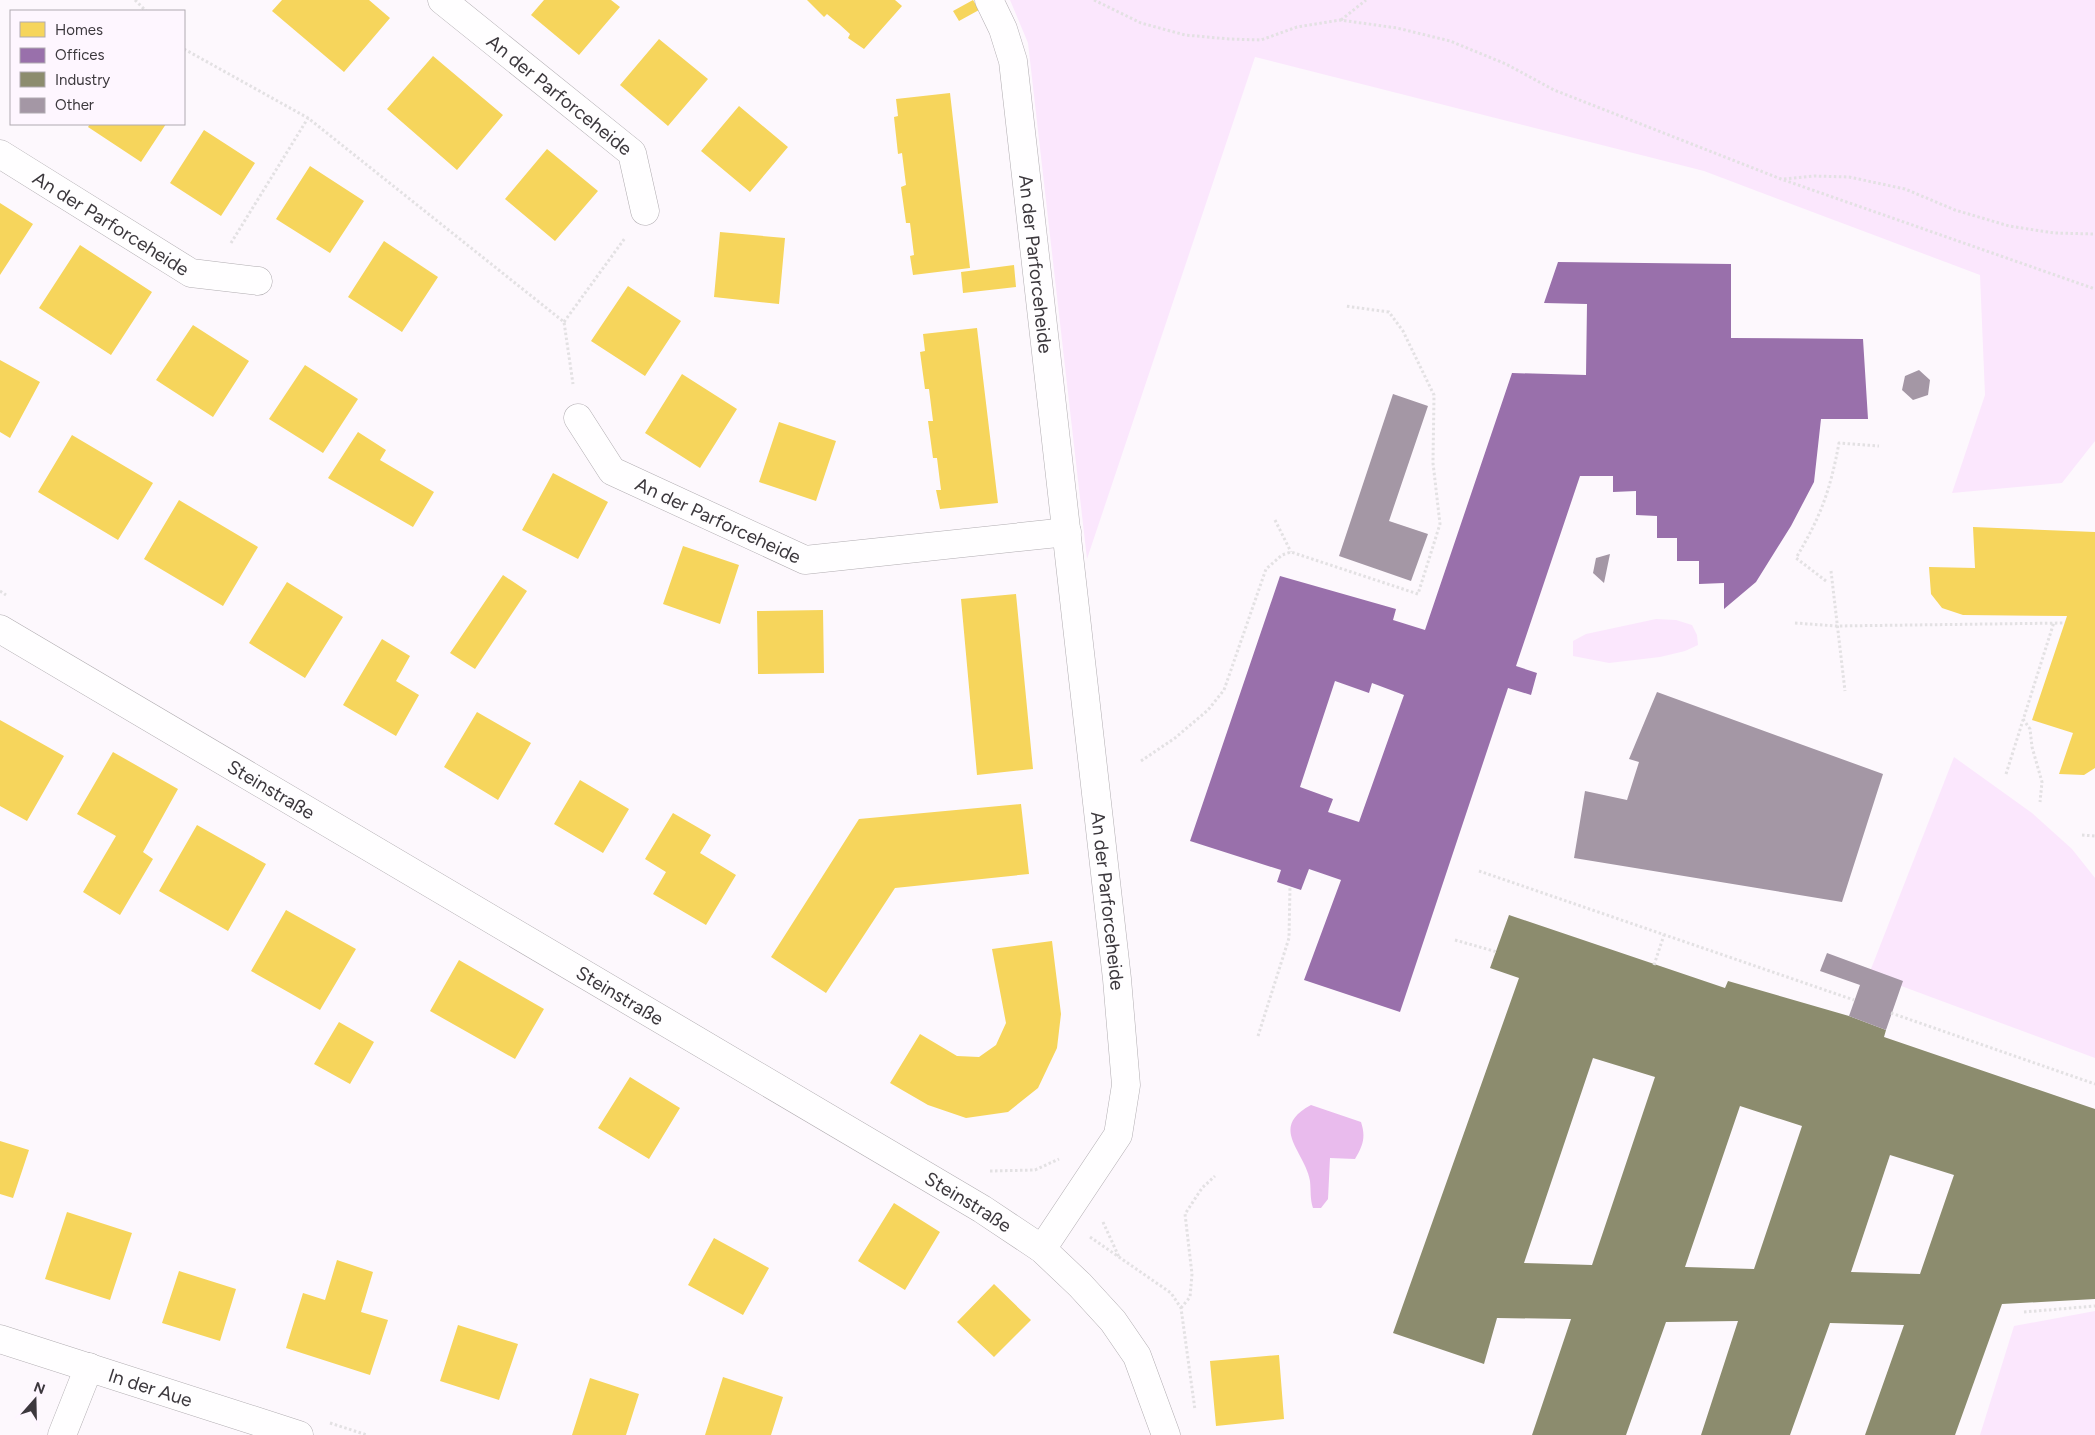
<svg xmlns="http://www.w3.org/2000/svg" width="2095" height="1435" font-family="Figtree,sans-serif">
<style>
.green{fill:#fbe7fd}
.water{fill:#e9bbed}
.homes{fill:#f6d55c}
.offices{fill:#9970ab;fill-rule:evenodd}
.industry{fill:#8c8c6e;fill-rule:evenodd}
.building{fill:#a497a5}
.lines{fill:none;stroke-linecap:round;stroke-linejoin:round}
.minor-casing{stroke:#b1adb1;stroke-width:29}
.path{stroke:#e3e1e3;stroke-width:3;stroke-dasharray:2.5 2.5;stroke-linecap:butt}
.minor{stroke:#fffeff;stroke-width:28}
.labels{text-anchor:middle;dominant-baseline:central;stroke-width:5;stroke-linejoin:round;paint-order:stroke}
.street-label{font-size:19px;fill:#3c383d;stroke:#fef6ff}
</style>
<rect width="100%" height="100%" fill="#fdf8fd"/>
<path class="green" d="M 1010,0 L 2095,0 L 2095,441 L 2062,483 L 1952,493 L 1985,395 L 1980,275 L 1704,171 L 1255,57 L 1087,559 L 1028,43 Z
M 1656,619 L 1676,620 L 1692,625 L 1697,635 L 1698,645 L 1685,651 L 1660,657 L 1609,663 L 1573,656 L 1573,641 L 1586,634 Z
M 1954,757 L 2032,813 L 2072,849 L 2095,878 L 2095,1058 L 1869,974 Z
M 2095,1311 L 2095,1435 L 1980,1435 L 2014,1326 Z"/>
<path class="water" d="M 1311,1105 L 1361,1122 C 1366,1137 1363,1146 1355,1159 L 1330,1158 L 1328,1199 L 1321,1208 L 1313,1208 C 1310,1199 1311,1191 1310,1181 C 1305,1151 1268,1128 1311,1105 Z"/>
<path class="homes" d="M 282,0 L 369,0 L 390,18 L 344,72 L 272,11 Z
M 544,0 L 611,0 L 620,7 L 579,55 L 531,15 Z
M 807,0 L 895,0 L 902,6 L 864,49 L 848,38 L 850,34 L 839,24 L 827,14 L 824,17 Z
M 973,0 L 979,10 L 959,21 L 953,11 Z
M 659,39 L 708,79 L 668,126 L 620,85 Z
M 433,56 L 503,115 L 457,170 L 387,109 Z
M 950,93 L 970,268 L 913,275 L 910,256 L 914,255 L 910,223 L 906,223 L 901,187 L 906,185 L 902,153 L 898,154 L 894,117 L 898,116 L 896,99 Z
M 739,106 L 788,147 L 750,192 L 701,151 Z
M 90,124 L 166,124 L 141,162 L 88,127 Z
M 204,130 L 255,163 L 221,216 L 170,183 Z
M 547,149 L 598,191 L 555,241 L 505,199 Z
M 310,166 L 364,201 L 330,253 L 276,219 Z
M 0,203 L 33,224 L 0,275 Z
M 720,232 L 785,238 L 779,304 L 714,297 Z
M 384,241 L 438,277 L 402,332 L 348,297 Z
M 80,245 L 152,292 L 111,355 L 39,308 Z
M 1014,265 L 1016,287 L 963,293 L 961,272 Z
M 628,286 L 681,321 L 645,376 L 591,341 Z
M 193,325 L 249,361 L 213,417 L 156,380 Z
M 977,328 L 998,503 L 940,509 L 936,490 L 941,490 L 937,458 L 933,458 L 928,421 L 933,421 L 929,389 L 925,389 L 920,352 L 925,351 L 923,334 Z
M 0,360 L 40,382 L 10,438 L 0,432 Z
M 305,365 L 358,399 L 323,453 L 269,419 Z
M 682,374 L 737,409 L 700,468 L 645,433 Z
M 779,422 L 836,441 L 816,501 L 759,482 Z
M 358,432 L 386,450 L 380,460 L 434,492 L 413,527 L 328,478 Z
M 72,435 L 153,483 L 118,540 L 38,492 Z
M 553,473 L 608,502 L 578,559 L 522,530 Z
M 179,500 L 258,547 L 223,606 L 144,559 Z
M 1973,527 L 2095,532 L 2095,768 L 2084,775 L 2059,774 L 2073,733 L 2032,720 L 2067,616 L 1963,615 L 1942,608 L 1931,594 L 1929,567 L 1975,568 Z
M 683,546 L 739,565 L 720,624 L 663,604 Z
M 503,575 L 527,591 L 475,669 L 450,653 Z
M 287,582 L 343,617 L 305,678 L 249,643 Z
M 1016,594 L 1033,769 L 977,775 L 961,599 Z
M 823,610 L 824,673 L 758,674 L 757,611 Z
M 382,639 L 410,656 L 396,681 L 419,695 L 396,736 L 343,705 Z
M 477,712 L 531,743 L 498,800 L 444,767 Z
M 0,720 L 64,756 L 27,821 L 0,806 Z
M 113,752 L 178,789 L 143,852 L 153,859 L 120,915 L 83,892 L 116,836 L 77,814 Z
M 580,780 L 629,809 L 603,853 L 554,824 Z
M 1021,804 L 1029,874 L 895,888 L 826,993 L 771,957 L 859,819 Z
M 673,813 L 711,835 L 700,853 L 736,875 L 706,925 L 653,894 L 666,872 L 645,859 Z
M 197,825 L 266,864 L 228,931 L 159,891 Z
M 286,910 L 356,949 L 320,1010 L 251,971 Z
M 1052,941 L 1061,1014 L 1057,1048 L 1038,1088 L 1008,1112 L 966,1118 L 928,1105 L 890,1083 L 920,1034 L 957,1056 L 979,1057 L 996,1045 L 1006,1023 L 992,949 Z
M 459,960 L 544,1009 L 515,1059 L 430,1011 Z
M 339,1022 L 374,1042 L 350,1084 L 314,1064 Z
M 630,1077 L 680,1108 L 649,1159 L 598,1128 Z
M 0,1141 L 29,1150 L 13,1198 L 0,1194 Z
M 894,1203 L 940,1232 L 905,1290 L 858,1261 Z
M 67,1212 L 132,1233 L 110,1300 L 45,1279 Z
M 714,1238 L 769,1268 L 743,1315 L 688,1285 Z
M 337,1260 L 373,1272 L 361,1312 L 388,1320 L 370,1375 L 286,1348 L 303,1293 L 325,1300 Z
M 179,1271 L 236,1289 L 220,1341 L 162,1323 Z
M 994,1284 L 1031,1320 L 994,1357 L 957,1322 Z
M 458,1325 L 518,1344 L 499,1400 L 440,1381 Z
M 1279,1355 L 1284,1419 L 1216,1426 L 1210,1361 Z
M 723,1377 L 783,1397 L 771,1435 L 705,1435 Z
M 590,1378 L 639,1394 L 626,1435 L 572,1435 Z"/>
<path class="offices" d="M 1558,262 L 1731,264 L 1731,338 L 1863,339 L 1868,419 L 1821,419 L 1814,482 L 1791,526 L 1756,582 L 1724,609 L 1724,583 L 1699,584 L 1699,561 L 1677,561 L 1677,538 L 1657,538 L 1657,516 L 1636,515 L 1636,491 L 1613,492 L 1613,476 L 1580,476 L 1516,666 L 1537,673 L 1531,695 L 1508,688 L 1400,1012 L 1304,980 L 1341,880 L 1309,869 L 1301,890 L 1277,882 L 1281,870 L 1190,841 L 1280,576 L 1396,609 L 1393,620 L 1425,630 L 1512,373 L 1586,375 L 1587,304 L 1544,303 ZM 1335,681 L 1369,693 L 1372,683 L 1404,695 L 1359,822 L 1328,812 L 1333,799 L 1300,787 Z"/>
<path class="industry" d="M 1509,915 L 1725,988 L 1728,981 L 1849,1016 L 1886,1030 L 1884,1037 L 2095,1109 L 2095,1299 L 2002,1304 L 1955,1435 L 1865,1435 L 1904,1325 L 1830,1323 L 1790,1435 L 1701,1435 L 1738,1321 L 1666,1322 L 1626,1435 L 1532,1435 L 1571,1319 L 1497,1318 L 1484,1364 L 1393,1333 L 1519,978 L 1490,968 ZM 1593,1058 L 1655,1077 L 1592,1265 L 1524,1263 ZM 1740,1106 L 1802,1126 L 1754,1269 L 1685,1267 ZM 1890,1155 L 1954,1175 L 1920,1274 L 1851,1272 Z"/>
<path class="building" d="M 1919,370 L 1930,380 L 1928,395 L 1913,400 L 1902,390 L 1905,376 Z
M 1393,394 L 1428,406 L 1389,521 L 1428,534 L 1411,581 L 1339,556 Z
M 1610,554 L 1604,583 L 1593,573 L 1596,558 Z
M 1657,692 L 1883,774 L 1842,902 L 1574,858 L 1585,791 L 1627,800 L 1639,762 L 1629,759 Z
M 1827,953 L 1903,981 L 1886,1030 L 1849,1016 L 1860,985 L 1820,971 Z"/>
<g class="lines">
<g class="minor-casing">
<g id="minor">
<path id="s1" d="M 442,0 L 632,153 L 645,211"/>
<path id="s2" d="M 989,0 L 1003,29 L 1013,61 L 1117,979 L 1126,1085 L 1118,1135 L 1042,1249"/>
<path id="s3" d="M 0,154 L 191,273 L 258,281"/>
<path id="s4" d="M 578,418 L 612,471 L 805,560 L 1067,532"/>
<path id="s5" d="M 0,629 L 982,1209 L 1042,1249 L 1080,1285 L 1113,1321 L 1137,1356 L 1166,1435"/>
<path id="s6" d="M 0,1339 L 299,1435"/>
<path d="M 62,1435 L 89,1367"/>
</g>
</g>
<path class="path" d="M 135,0 L 146,11
M 1094,0 L 1141,23 L 1185,35 L 1229,39 L 1261,40 L 1297,27 L 1340,20 L 1397,28 L 1450,41 L 1506,64 L 1554,90 L 1781,179 L 2095,289
M 1341,20 L 1366,0
M 184,49 L 308,118 L 564,322 L 573,384
M 1784,179 L 1814,176 L 1849,177 L 1905,189 L 1955,210 L 2009,226 L 2054,233 L 2095,234
M 231,243 L 308,118
M 564,322 L 625,238
M 1275,520 L 1291,552
M 1831,571 L 1845,691
M 1826,581 L 1796,558 C 1821,516 1830,491 1839,443 L 1879,446
M 0,591 L 6,595
M 1795,623 L 1836,626 L 2065,623
M 2023,719 L 2030,729 L 2032,747 L 2042,782 L 2040,802
M 1141,761 L 1175,738 L 1208,710 L 1224,690 L 1266,569 L 1282,555 L 1291,552 L 1418,594 L 1440,524 L 1433,463 L 1434,395 L 1403,331 L 1389,312 L 1345,306
M 2006,774 L 2054,622
M 2082,835 L 2095,836
M 1479,871 L 1854,1000
M 1455,940 L 1497,952
M 1654,965 L 1664,935
M 1891,1013 L 2095,1084
M 1258,1036 L 1289,938 L 1290,886
M 990,1171 L 1035,1170 L 1059,1159
M 1103,1222 L 1119,1257
M 1090,1237 L 1171,1293 L 1181,1308 L 1195,1410
M 1181,1308 L 1190,1297 L 1192,1274 L 1185,1214 L 1202,1188 L 1215,1176
M 2024,1312 L 2095,1306
M 330,1423 L 367,1435"/>
<use href="#minor" class="minor"/>
</g>
<g class="labels">
<g class="street-label">
<text stroke="none"><textPath href="#s1" startOffset="151">An der Parforceheide</textPath></text>
<text stroke="none"><textPath href="#s3" startOffset="131">An der Parforceheide</textPath></text>
<text stroke="none"><textPath href="#s2" startOffset="270">An der Parforceheide</textPath></text>
<text stroke="none"><textPath href="#s4" startOffset="180">An der Parforceheide</textPath></text>
<text stroke="none"><textPath href="#s5" startOffset="315">Steinstraße</textPath></text>
<text stroke="none"><textPath href="#s2" startOffset="911">An der Parforceheide</textPath></text>
<text stroke="none"><textPath href="#s5" startOffset="720">Steinstraße</textPath></text>
<text stroke="none"><textPath href="#s5" startOffset="1125">Steinstraße</textPath></text>
<text stroke="none"><textPath href="#s6" startOffset="158">In der Aue</textPath></text>
</g>
</g>
<rect x="10" y="10" width="175" height="115" fill="#fef6ff" stroke="#b0aab1"/>
<rect x="20" y="22" width="25" height="15" fill="#f6d55c" stroke="#b0aab1"/>
<text x="55" y="35" font-size="15" fill="#3c383d">Homes</text>
<rect x="20" y="48" width="25" height="15" fill="#9970ab" stroke="#b0aab1"/>
<text x="55" y="60" font-size="15" fill="#3c383d">Offices</text>
<rect x="20" y="72" width="25" height="15" fill="#8c8c6e" stroke="#b0aab1"/>
<text x="55" y="85" font-size="15" fill="#3c383d">Industry</text>
<rect x="20" y="98" width="25" height="15" fill="#a497a5" stroke="#b0aab1"/>
<text x="55" y="110" font-size="15" fill="#3c383d">Other</text>
<g transform="translate(35 1400) rotate(20)" stroke="#fef6ff" stroke-width="4" paint-order="stroke">
<path d="M0-4L9 19L0 12L-9 19Z" fill="#3c383d"/>
<text y="-8" font-size="14" font-weight="bold" text-anchor="middle" fill="#3c383d">N</text>
</g>
</svg>
